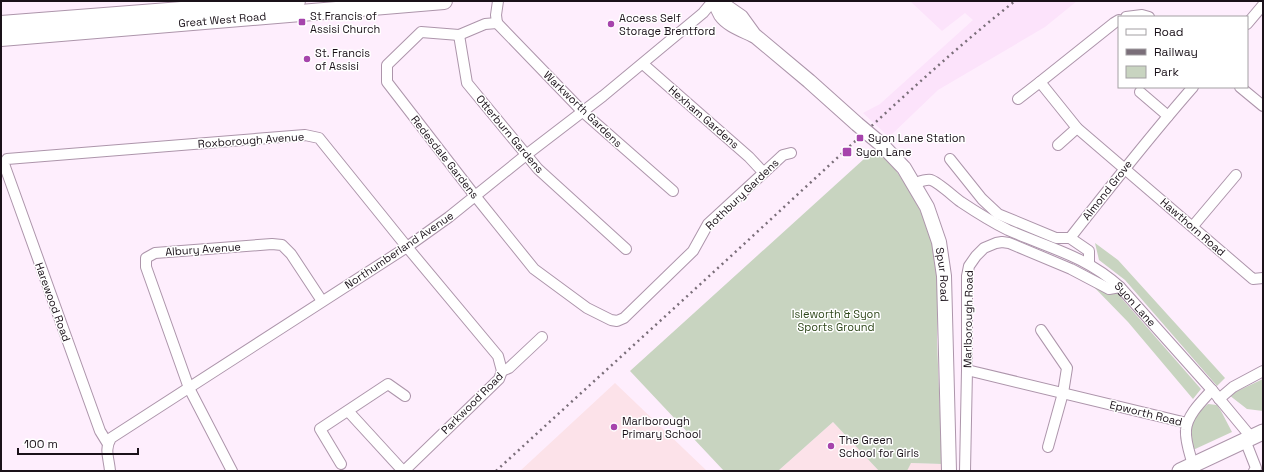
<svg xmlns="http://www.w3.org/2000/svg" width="1264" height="472" font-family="'Space Grotesk',sans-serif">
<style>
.built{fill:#fce3fb}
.education{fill:#fce2e9}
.green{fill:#c8d4c0}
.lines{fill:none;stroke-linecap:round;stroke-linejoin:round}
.minor-casing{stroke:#ad95ab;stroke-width:12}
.secondary-casing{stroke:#ad95ab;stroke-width:16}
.primary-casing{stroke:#ad95ab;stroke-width:17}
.trunk-casing{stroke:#ad95ab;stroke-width:18}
.minor{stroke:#fff;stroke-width:10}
.secondary{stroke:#fff;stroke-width:14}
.primary{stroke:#fff;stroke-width:15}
.trunk{stroke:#fff;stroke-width:16}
.rail{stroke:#7a6e79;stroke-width:2.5;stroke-dasharray:2 4;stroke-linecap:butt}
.secondary-bridge-casing{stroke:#ad95ab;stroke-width:16;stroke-linecap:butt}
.secondary-bridge{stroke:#fff;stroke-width:14}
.poi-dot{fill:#a644ac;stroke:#fff;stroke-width:1.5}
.labels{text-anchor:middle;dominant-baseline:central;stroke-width:3;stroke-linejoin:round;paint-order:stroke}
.poi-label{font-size:11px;fill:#1a1119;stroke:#fff;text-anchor:start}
.street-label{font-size:11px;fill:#1a1119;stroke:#fff}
.park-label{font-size:11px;fill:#2f481b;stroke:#fff}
</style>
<rect width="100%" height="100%" fill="#feeefd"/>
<path class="built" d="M 910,1 L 1077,1 L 1045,27 L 938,90 L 889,137 L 863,113 L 880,104 L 973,20 L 965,13 L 942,31 Z"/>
<path class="education" d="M 615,383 L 707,471 L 520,471 Z
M 833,422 L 879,471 L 778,471 Z
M 910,463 L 942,464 L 942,471 L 907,471 Z"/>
<path class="green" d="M 875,149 L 888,159 L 908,188 L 924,218 L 936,255 L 938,288 L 937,340 L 942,464 L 911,463 L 907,471 L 879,471 L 833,422 L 778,471 L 724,471 L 630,371 Z
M 1095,243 L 1118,260 L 1225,378 L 1217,386 L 1125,280 L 1099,260 Z
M 1092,285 L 1108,293 L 1117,293 L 1201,389 L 1193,399 L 1128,322 Z
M 1263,379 L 1263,411 L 1247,409 L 1229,395 Z
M 1208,404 L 1217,405 L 1221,411 L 1232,432 L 1193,450 C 1190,439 1187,426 1196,415 C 1199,411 1204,408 1208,404 Z"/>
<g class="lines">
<g class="minor-casing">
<g id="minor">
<path d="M 1126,17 L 1142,15 L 1149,17"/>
<path d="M 1119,20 L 1114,23 L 1040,82 L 1077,128 L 1253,279 L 1263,278"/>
<path d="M 497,23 L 485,24 L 459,35 L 421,32 L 387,65 L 387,82 L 472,192 L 534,269 L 587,308 L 611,320 L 617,321 L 624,318 L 693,251 L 708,224 L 783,155 L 791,153"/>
<path d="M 497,23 L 583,112 L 673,191"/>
<path d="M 497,23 L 496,15 L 498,1"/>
<path d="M 1247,24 L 1263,5"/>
<path d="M 459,35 L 467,83 L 538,169 L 626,249"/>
<path d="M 643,64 L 749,157 L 763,172"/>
<path d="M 1240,87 L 1263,106"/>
<path d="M 1140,92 L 1168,116"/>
<path d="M 1018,99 L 1040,82"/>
<path d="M 1058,145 L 1077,128"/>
<path d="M 950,159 L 982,199 L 998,214 L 1056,238 L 1070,238"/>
<path id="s1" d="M 913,184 C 919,182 925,179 931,180 C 938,182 954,197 961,202 C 976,212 992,222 1008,230 C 1049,248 1086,256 1120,287 L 1212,390 L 1251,437"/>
<path d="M 1193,226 L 1236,175"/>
<path d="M 1089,263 L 1089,251 L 1070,238 C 1110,187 1150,136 1193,87"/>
<path d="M 1041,330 L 1067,368 L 1063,393 L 1048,447"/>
<path d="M 967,370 L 1187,423"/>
<path d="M 1219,399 L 1233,387 L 1263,371"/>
<path d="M 348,411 L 403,471"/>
<path d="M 1245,440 L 1256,468 L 1254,471"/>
<path d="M 108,444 L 100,431 L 4,164 L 7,159 L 305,135 L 319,138 L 407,247 L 498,356 L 502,371"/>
<path d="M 341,464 L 320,429 L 388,384 L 405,396"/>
<path d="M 1193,465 C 1190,454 1185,441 1186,430 C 1187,415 1202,401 1212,390"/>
<path d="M 110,471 C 109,458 104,450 111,438 L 407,247 L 449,217 L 526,155 L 603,96 L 703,13 L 713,1"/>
<path d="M 232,471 L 189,388 L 146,267 L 146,258 L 155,253 L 272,244 L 282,245 L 291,254 L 322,301"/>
<path d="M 404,471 L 499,379 L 502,371 L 509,368 L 542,337"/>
<path d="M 965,471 L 967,370 L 967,276 L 969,266 L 976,256 L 984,248 L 996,243 L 1002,242 L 1009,243 L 1071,269 L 1109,289 L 1120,287"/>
</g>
</g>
<g class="secondary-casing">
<g id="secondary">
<path d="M 713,1 L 715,3 L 728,8 L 741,17 L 754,35 L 809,81 L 857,124"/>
<path d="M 715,3 C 717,7 719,11 721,15 C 728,25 743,30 753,35"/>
<path id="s2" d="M 882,145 L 904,168 L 927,207 L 939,242 L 944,276 L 949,471"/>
</g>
</g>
<g class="primary-casing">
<path id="primary" d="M 1180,471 L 1263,432"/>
</g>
<g class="trunk-casing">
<g id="trunk">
<path d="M 1,24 L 297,1"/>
<path id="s3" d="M 1,38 L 444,1"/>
</g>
</g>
<use href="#minor" class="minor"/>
<use href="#secondary" class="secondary"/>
<use href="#primary" class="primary"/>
<use href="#trunk" class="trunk"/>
<path class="rail" d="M 496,471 C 596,379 697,288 797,195 C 869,129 939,61 1015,1"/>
<g class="secondary-bridge-casing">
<path id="secondary-bridge" d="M 857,124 L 882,145"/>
</g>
<use href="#secondary-bridge" class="secondary-bridge"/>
</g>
<g class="poi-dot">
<rect x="298" y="18" width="8" height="8" rx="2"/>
<circle cx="611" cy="24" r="4"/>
<circle cx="307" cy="59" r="4"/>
<rect x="856" y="134" width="8" height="8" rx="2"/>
<rect x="842" y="147" width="10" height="10" rx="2"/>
<circle cx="614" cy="427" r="4"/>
<circle cx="831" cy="446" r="4"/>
</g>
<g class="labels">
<g class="poi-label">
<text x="310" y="16">St Francis of<tspan x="310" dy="13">Assisi Church</tspan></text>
<text x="619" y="18">Access Self<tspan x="619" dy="13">Storage Brentford</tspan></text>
<text x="315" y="53">St. Francis<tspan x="315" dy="13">of Assisi</tspan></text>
<text x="868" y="138">Syon Lane Station</text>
<text x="856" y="152">Syon Lane</text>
<text x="622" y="421">Marlborough<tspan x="622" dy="13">Primary School</tspan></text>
<text x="839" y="440">The Green<tspan x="839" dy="13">School for Girls</tspan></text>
</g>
<g class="street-label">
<text stroke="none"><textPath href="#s3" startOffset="222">Great West Road</textPath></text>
<text transform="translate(583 109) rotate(44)">Warkworth Gardens</text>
<text transform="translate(704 117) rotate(41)">Hexham Gardens</text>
<text transform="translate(510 134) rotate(50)">Otterburn Gardens</text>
<text transform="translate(251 140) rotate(-4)">Roxborough Avenue</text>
<text transform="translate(445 157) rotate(52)">Redesdale Gardens</text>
<text transform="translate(1107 190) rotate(-52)">Almond Grove</text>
<text transform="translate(742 194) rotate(-44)">Rothbury Gardens</text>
<text transform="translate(1193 227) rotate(41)">Hawthorn Road</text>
<text transform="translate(203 249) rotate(-4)">Albury Avenue</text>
<text transform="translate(399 250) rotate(-34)">Northumberland Avenue</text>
<text stroke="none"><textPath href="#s2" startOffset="147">Spur Road</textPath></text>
<text transform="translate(53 302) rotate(70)">Harewood Road</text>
<text stroke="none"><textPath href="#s1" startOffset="260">Syon Lane</textPath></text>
<text transform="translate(968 319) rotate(-89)">Marlborough Road</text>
<text transform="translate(472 403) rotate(-45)">Parkwood Road</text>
<text transform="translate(1146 413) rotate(14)">Epworth Road</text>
</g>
<g class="park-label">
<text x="836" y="314">Isleworth &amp; Syon<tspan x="836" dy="13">Sports Ground</tspan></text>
</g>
</g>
<rect width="1264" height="472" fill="none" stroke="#1a1119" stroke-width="4"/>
<rect x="1118" y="16" width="130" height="72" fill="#ffffff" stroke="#a3a0a3"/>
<rect x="1126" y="29" width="20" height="6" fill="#ffffff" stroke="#a3a0a3"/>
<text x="1154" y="36" font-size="12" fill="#1a1119">Road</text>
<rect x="1126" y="49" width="20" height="6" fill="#7a6e79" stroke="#a3a0a3"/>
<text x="1154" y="56" font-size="12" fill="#1a1119">Railway</text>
<rect x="1126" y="66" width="20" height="12" fill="#c8d4c0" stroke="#a3a0a3"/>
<text x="1154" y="76" font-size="12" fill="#1a1119">Park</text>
<path d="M18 448v6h120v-6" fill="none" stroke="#1a1119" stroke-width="2"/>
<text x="24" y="448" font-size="12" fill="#1a1119" stroke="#ffffff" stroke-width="3" paint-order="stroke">100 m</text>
</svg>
